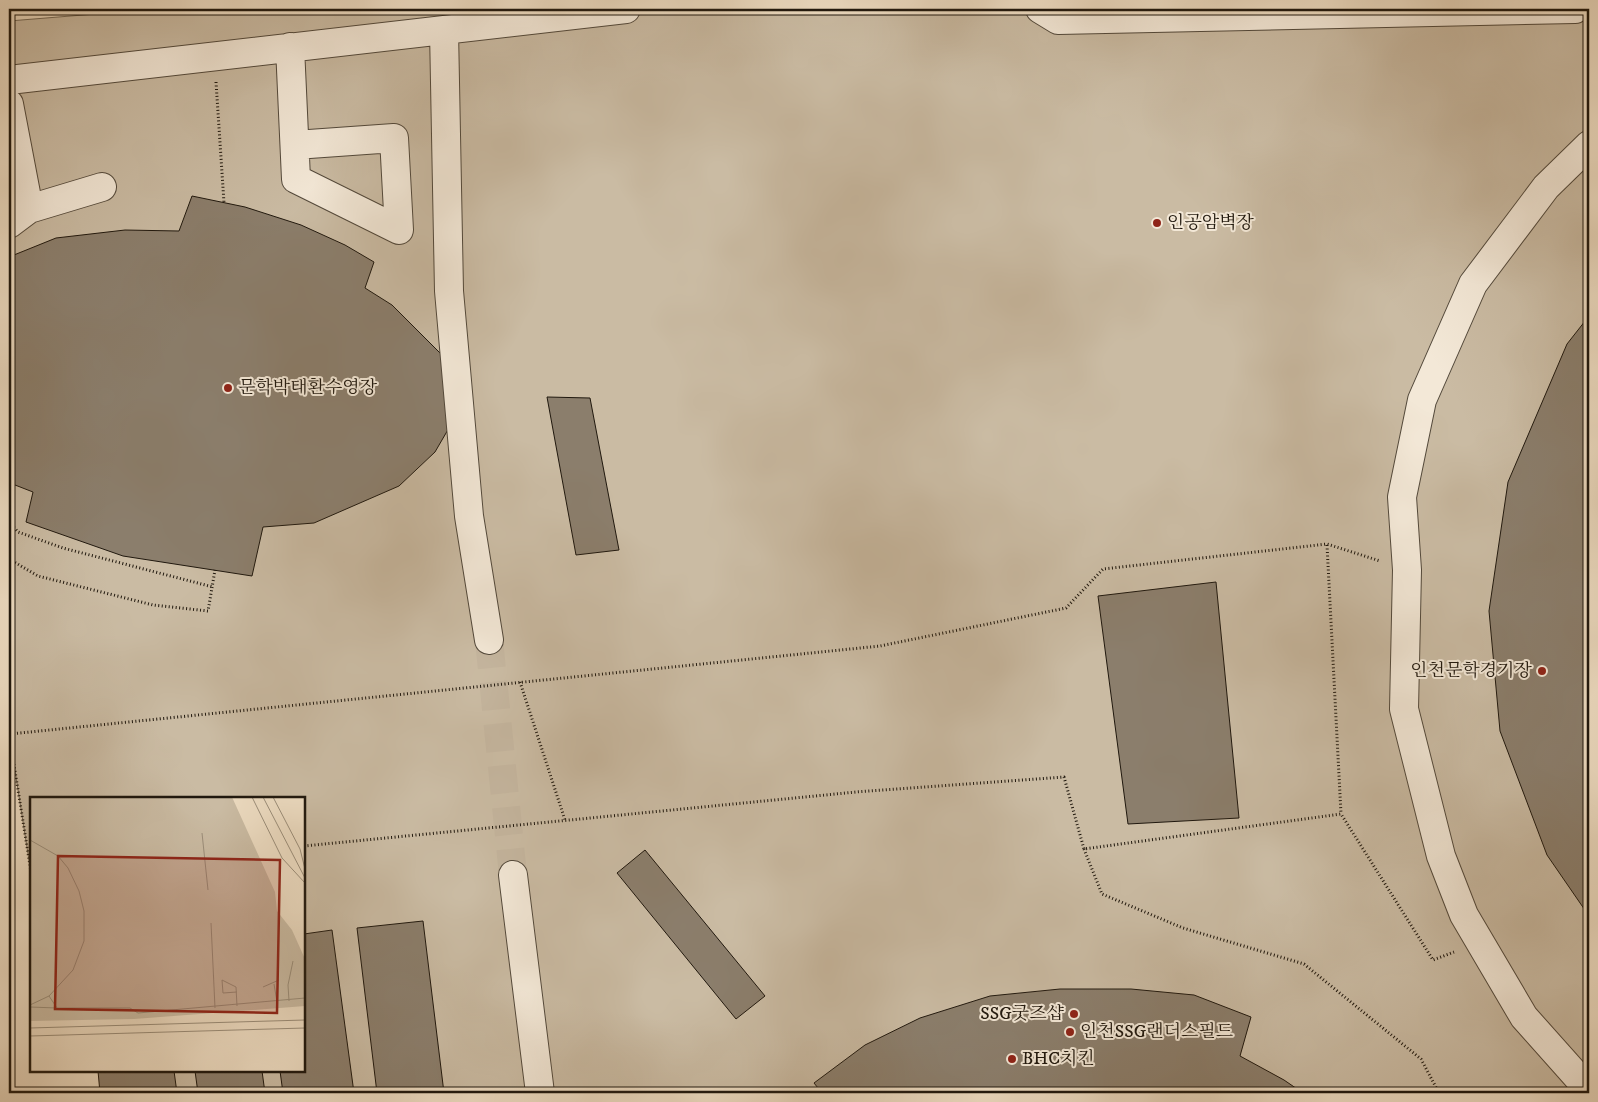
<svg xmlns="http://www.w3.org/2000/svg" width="1598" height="1102" font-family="'IM FELL DW Pica','Noto Serif KR',serif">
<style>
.garden{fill:#cabba3;stroke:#756a58}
.building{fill:#8b7e6c;stroke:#20180e}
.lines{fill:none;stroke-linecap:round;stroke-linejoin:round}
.minor-tunnel{stroke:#c4b59e;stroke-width:28;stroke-dasharray:28 14;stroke-linecap:butt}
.minor-casing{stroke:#53493b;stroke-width:30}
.path{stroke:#20180e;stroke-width:3;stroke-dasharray:1 2.5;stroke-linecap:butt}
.minor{stroke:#f3e8d7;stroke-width:28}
.poi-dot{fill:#8f2418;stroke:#f3e8d7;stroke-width:2}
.labels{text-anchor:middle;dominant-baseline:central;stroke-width:4;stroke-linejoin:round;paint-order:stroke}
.poi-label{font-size:18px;fill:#20180e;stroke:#f3e8d7;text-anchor:start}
.inset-road{fill:none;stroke:#9b8e7a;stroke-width:1}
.view{fill:#8f2418;fill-opacity:0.15;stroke:#8f2418;stroke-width:2.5}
.inset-edge{fill:none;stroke:#20180e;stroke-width:2.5}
</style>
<rect width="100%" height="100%" fill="#eddcc2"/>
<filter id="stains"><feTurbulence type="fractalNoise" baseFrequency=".004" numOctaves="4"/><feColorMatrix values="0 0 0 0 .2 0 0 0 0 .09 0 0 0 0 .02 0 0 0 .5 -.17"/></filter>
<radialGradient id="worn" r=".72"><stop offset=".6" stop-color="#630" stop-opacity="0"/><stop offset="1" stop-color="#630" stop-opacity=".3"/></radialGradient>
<path class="garden" d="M 157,9 L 1589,9 L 1589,1093 L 135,1093 L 124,1071 L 304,1071 L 304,798 L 31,798 L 31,873 L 9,732 L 9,21 Z"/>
<path class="building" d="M 192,196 L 245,207 L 301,225 L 345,245 L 374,262 L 365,288 L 392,305 L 442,355 L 453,421 L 435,452 L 399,486 L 314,523 L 263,527 L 252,576 L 123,556 L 26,522 L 33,492 L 15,485 L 9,480 L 9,257 L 56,238 L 125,230 L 179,231 Z
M 1589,316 L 1589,916 L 1547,855 L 1500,731 L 1489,611 L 1508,482 L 1567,344 Z
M 547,397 L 590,398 L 619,550 L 576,555 Z
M 1216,582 L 1239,818 L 1128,824 L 1098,596 Z
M 645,850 L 765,996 L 736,1019 L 617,873 Z
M 423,921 L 444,1093 L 377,1093 L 357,928 Z
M 332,930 L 354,1093 L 283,1093 L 280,1071 L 304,1071 L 304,934 Z
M 1060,989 L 1131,989 L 1194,995 L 1251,1017 L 1240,1056 L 1284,1080 L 1303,1093 L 822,1093 L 814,1083 L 865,1045 L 920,1018 L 990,996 Z
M 98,1071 L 174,1071 L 177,1093 L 100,1093 Z
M 195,1071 L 262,1071 L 265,1093 L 198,1093 Z"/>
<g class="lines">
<path class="minor-tunnel" d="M 489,640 L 513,875"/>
<g class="minor-casing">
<path id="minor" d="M 1040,9 L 1058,20 L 1575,9
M 444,30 L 449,291 L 469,516 L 489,640
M 290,47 L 296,179 L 399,230 L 394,138 L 295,145
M 9,80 L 626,9
M 9,104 L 29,209
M 1589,145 L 1546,187 L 1473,284 L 1422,400 L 1402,497 L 1407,570 L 1404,709 L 1441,856 L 1464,915 L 1524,1017 L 1589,1090
M 9,224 L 29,209 L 102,187
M 513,875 L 540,1093"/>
</g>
<path class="path" d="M 216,82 L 224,203
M 9,522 L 18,532 L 63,548 L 213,587
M 1327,545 L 1341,814
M 9,559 L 38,576 L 153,605 L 208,611 L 215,570
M 520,682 L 565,820
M 9,733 L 31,872
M 10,734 L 880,646 L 1066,608 L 1103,569 L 1327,544 L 1380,561
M 304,846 L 856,792 L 1064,777 L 1084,849 L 1341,814 L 1433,960 L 1454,952
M 1084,849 L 1102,894 L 1183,928 L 1304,964 L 1421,1059 L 1439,1093"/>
<use href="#minor" class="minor"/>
</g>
<g class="poi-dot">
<circle cx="1157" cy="223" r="5"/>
<circle cx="228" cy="388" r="5"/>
<circle cx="1542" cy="671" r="5"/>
<circle cx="1074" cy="1014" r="5"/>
<circle cx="1070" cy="1032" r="5"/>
<circle cx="1012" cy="1059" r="5"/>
</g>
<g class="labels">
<g class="poi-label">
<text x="1167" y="223">인공암벽장</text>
<text x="238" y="388">문학박태환수영장</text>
<text x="1532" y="671" text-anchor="end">인천문학경기장</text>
<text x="1064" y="1014" text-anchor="end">SSG굿즈샵</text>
<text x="1080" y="1032">인천SSG랜더스필드</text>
<text x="1022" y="1059">BHC치킨</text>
</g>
</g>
<g transform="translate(30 797)">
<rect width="275" height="275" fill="#eddcc2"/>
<path d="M 0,0 L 202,0 L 245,95 L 247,114 L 262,133 L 275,162 L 275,209 L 104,222 L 0,224 Z" fill="#cabba3"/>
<path class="inset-road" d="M 222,0 L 252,61 L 275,86M 233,0 L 275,81M 243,0 L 270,52 L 275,72M 172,36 L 178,93M 0,43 L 28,59 L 38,71 L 49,94 L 54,114 L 54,144 L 43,173 L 19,199 L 0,208M 181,126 L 185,211M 244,187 L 247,205M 233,190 L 249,183M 207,195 L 193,196 L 192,183 L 206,190 L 207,209M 19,199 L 27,211 L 100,211 L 108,216 L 275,201M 259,204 L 258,188 L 263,164M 0,210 L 27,211M 0,231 L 275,223M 0,239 L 275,231"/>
<path class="view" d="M 28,59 L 250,63 L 247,216 L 25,212 Z"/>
<rect width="275" height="275" class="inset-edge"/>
</g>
<rect width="1598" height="1102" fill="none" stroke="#eddcc2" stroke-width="30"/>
<rect x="10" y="10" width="1578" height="1082" fill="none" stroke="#20180e" stroke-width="2.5"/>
<rect x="15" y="15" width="1568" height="1072" fill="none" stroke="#20180e"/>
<rect width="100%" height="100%" filter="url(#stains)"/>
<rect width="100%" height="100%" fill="url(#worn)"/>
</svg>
